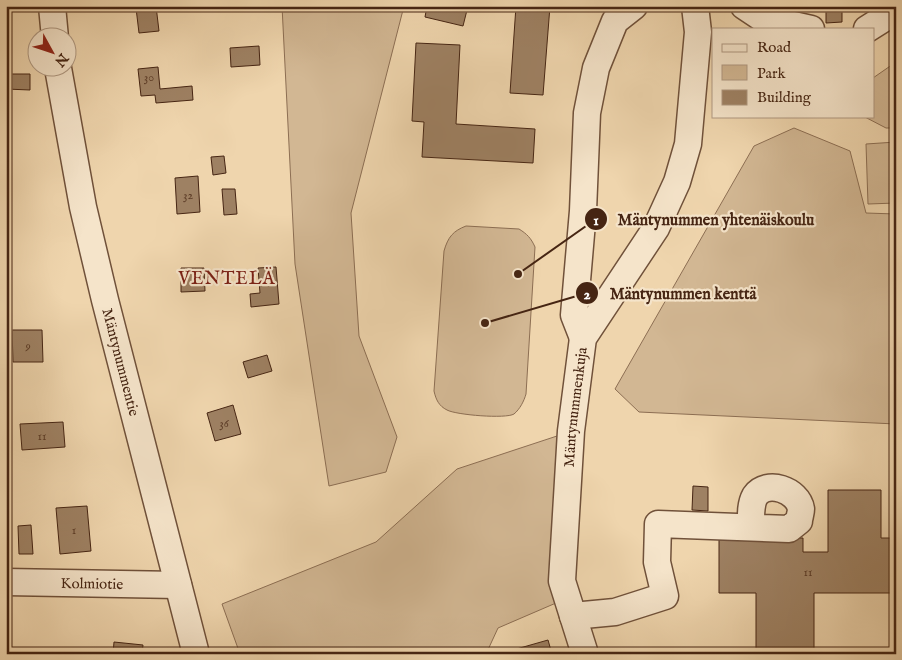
<svg xmlns="http://www.w3.org/2000/svg" width="902" height="660" font-family="'IM FELL English',serif">
<style>
.green{fill:#d2b793;stroke:#8c6e53}
.building{fill:#9e8163;stroke:#462513}
.lines{fill:none;stroke-linecap:round;stroke-linejoin:round}
.minor-casing{stroke:#70513a;stroke-width:29}
.minor{stroke:#f5e4ca;stroke-width:26}
.labels{text-anchor:middle;dominant-baseline:central;stroke-width:4.5;stroke-linejoin:round;paint-order:stroke}
.number-label{font-size:12px;fill:#5c3c27}
.street-label{font-size:15px;fill:#462513;stroke:#f5e4ca}
.quarter-label{font-size:18px;letter-spacing:1px;fill:#7a1f14;stroke:#f5e4ca}
.leader{fill:none;stroke:#462513;stroke-width:2}
.callout-dot{fill:#462513;stroke:#f5e4ca;stroke-width:2}
.mark-label{font-size:15px;text-anchor:middle;font-weight:bold;fill:#fff}
.callout-label{font-size:16px;text-anchor:middle;font-weight:bold;fill:#462513;stroke:#f5e4ca;stroke-width:4.5;stroke-linejoin:round;paint-order:stroke}
</style>
<rect width="100%" height="100%" fill="#efd5ad"/>
<filter id="stains"><feTurbulence type="fractalNoise" baseFrequency=".004" numOctaves="4"/><feColorMatrix values="0 0 0 0 .2 0 0 0 0 .09 0 0 0 0 .02 0 0 0 .5 -.17"/></filter>
<radialGradient id="worn" r=".72"><stop offset=".6" stop-color="#630" stop-opacity="0"/><stop offset="1" stop-color="#630" stop-opacity=".3"/></radialGradient>
<path class="green" d="M 282,6 L 404,6 L 351,213 L 359,336 L 397,437 L 386,472 L 329,486 L 295,264 Z
M 896,62 L 896,128 L 886,128 L 863,116 L 873,116 L 873,78 Z
M 794,128 L 850,151 L 866,213 L 896,214 L 896,424 L 639,412 L 615,389 L 754,146 Z
M 896,142 L 896,203 L 868,204 L 866,144 Z
M 466,226 L 519,229 C 527,234 531,238 535,247 L 526,394 C 524,401 520,409 514,414 C 506,419 456,415 447,410 C 439,406 436,400 434,391 L 444,251 C 448,237 453,231 466,226 Z
M 560,435 L 556,603 L 498,628 L 486,654 L 240,654 L 222,604 L 376,542 L 457,469 Z"/>
<path class="building" d="M 147,6 L 156,6 L 159,31 L 139,33 L 136,8 Z
M 427,6 L 468,6 L 463,26 L 425,17 Z
M 516,6 L 550,6 L 543,95 L 510,93 Z
M 776,6 L 877,6 L 877,10 L 842,11 L 842,22 L 826,23 L 826,6 Z
M 416,43 L 460,45 L 456,124 L 535,129 L 533,163 L 422,157 L 424,122 L 412,121 Z
M 259,46 L 260,65 L 231,67 L 230,48 Z
M 158,67 L 160,89 L 192,86 L 193,100 L 156,103 L 155,95 L 141,96 L 138,69 Z
M 6,74 L 30,74 L 30,90 L 6,89 Z
M 224,156 L 226,173 L 213,175 L 211,157 Z
M 198,176 L 200,212 L 177,214 L 175,178 Z
M 222,189 L 235,189 L 237,214 L 224,215 Z
M 6,233 L 7,233 L 9,261 L 6,261 Z
M 276,267 L 279,304 L 251,307 L 250,294 L 260,293 L 258,268 Z
M 181,268 L 204,268 L 205,291 L 181,292 Z
M 12,330 L 42,330 L 43,362 L 13,362 Z
M 267,355 L 272,371 L 248,378 L 243,362 Z
M 233,405 L 241,434 L 215,441 L 207,413 Z
M 63,422 L 65,447 L 22,450 L 20,424 Z
M 693,486 L 708,487 L 708,511 L 692,510 Z
M 828,490 L 881,490 L 881,538 L 896,538 L 896,593 L 814,593 L 814,654 L 756,654 L 756,593 L 719,593 L 719,538 L 803,538 L 803,552 L 828,552 Z
M 87,506 L 91,551 L 60,554 L 56,508 Z
M 31,525 L 33,554 L 19,554 L 18,526 Z
M 548,640 L 552,654 L 507,654 L 506,652 Z
M 114,642 L 143,645 L 142,654 L 113,654 Z"/>
<g class="lines">
<g class="minor-casing">
<g id="minor">
<path d="M 52,6 L 55,38"/>
<path d="M 744,6 L 762,18 L 811,29"/>
<path d="M 867,29 L 886,17 L 891,6"/>
<path id="s1" d="M 58,68 L 83,207 L 105,300 L 196,654"/>
<path d="M 583,338 L 574,315 L 583,211 L 587,113 L 596,68 L 615,21 L 634,6"/>
<path id="s2" d="M 6,582 L 178,585"/>
<path d="M 573,616 L 615,612 L 665,596 L 657,562 L 658,524 L 789,529 L 799,521 C 799,518 801,513 801,509 C 798,490 767,479 755,496 C 750,505 751,517 751,527"/>
<path id="s3" d="M 585,654 L 562,581 L 571,431 L 583,338 L 656,228 L 677,182 L 688,144 L 698,32 L 695,6"/>
</g>
</g>
<use href="#minor" class="minor"/>
</g>
<g class="labels">
<g class="number-label">
<text x="149" y="77">30</text>
<text x="188" y="195">32</text>
<text x="28" y="346">9</text>
<text x="224" y="423">36</text>
<text x="42" y="436">11</text>
<text x="74" y="530">1</text>
<text x="808" y="572">11</text>
</g>
<g class="street-label">
<text stroke="none"><textPath href="#s1" startOffset="301">Mäntynummentie</textPath></text>
<text stroke="none"><textPath href="#s3" startOffset="251">Mäntynummenkuja</textPath></text>
<text stroke="none"><textPath href="#s2" startOffset="86">Kolmiotie</textPath></text>
</g>
<g class="quarter-label">
<text x="227" y="279">VENTELÄ</text>
</g>
</g>
<path class="leader" d="M518 274L596 219M485 323L587 293"/>
<g class="callout-dot">
<circle cx="518" cy="274" r="5"/>
<circle cx="485" cy="323" r="5"/>
<circle cx="596" cy="219" r="12"/>
<circle cx="587" cy="293" r="12"/>
</g>
<g class="mark-label">
<text x="596" y="225">1</text>
<text x="587" y="299">2</text>
</g>
<g class="callout-label">
<text x="716" y="225">Mäntynummen yhtenäiskoulu</text>
<text x="683" y="299">Mäntynummen kenttä</text>
</g>
<rect width="902" height="660" fill="none" stroke="#efd5ad" stroke-width="25"/>
<rect x="8" y="8" width="887" height="645" fill="none" stroke="#462513" stroke-width="2.5"/>
<rect x="12" y="12" width="877" height="635" fill="none" stroke="#462513"/>
<rect x="712" y="28" width="162" height="90" fill="#f5e4ca" stroke="#af9881"/>
<rect x="722" y="44" width="25" height="8" fill="#f5e4ca" stroke="#af9881"/>
<text x="757" y="52" font-size="15" fill="#462513">Road</text>
<rect x="722" y="65" width="25" height="15" fill="#d2b793" stroke="#af9881"/>
<text x="757" y="78" font-size="15" fill="#462513">Park</text>
<rect x="722" y="90" width="25" height="15" fill="#9e8163" stroke="#af9881"/>
<text x="757" y="102" font-size="15" fill="#462513">Building</text>
<g transform="translate(52 52) rotate(130)"><circle r="24" fill="#f5e4ca" stroke="#af9881"/>
<path d="M0-4L9 19L0 12L-9 19Z" fill="#8f2418"/>
<text y="-8" font-size="14" font-weight="bold" text-anchor="middle" fill="#462513">N</text>
</g>
<rect width="100%" height="100%" filter="url(#stains)"/>
<rect width="100%" height="100%" fill="url(#worn)"/>
</svg>
